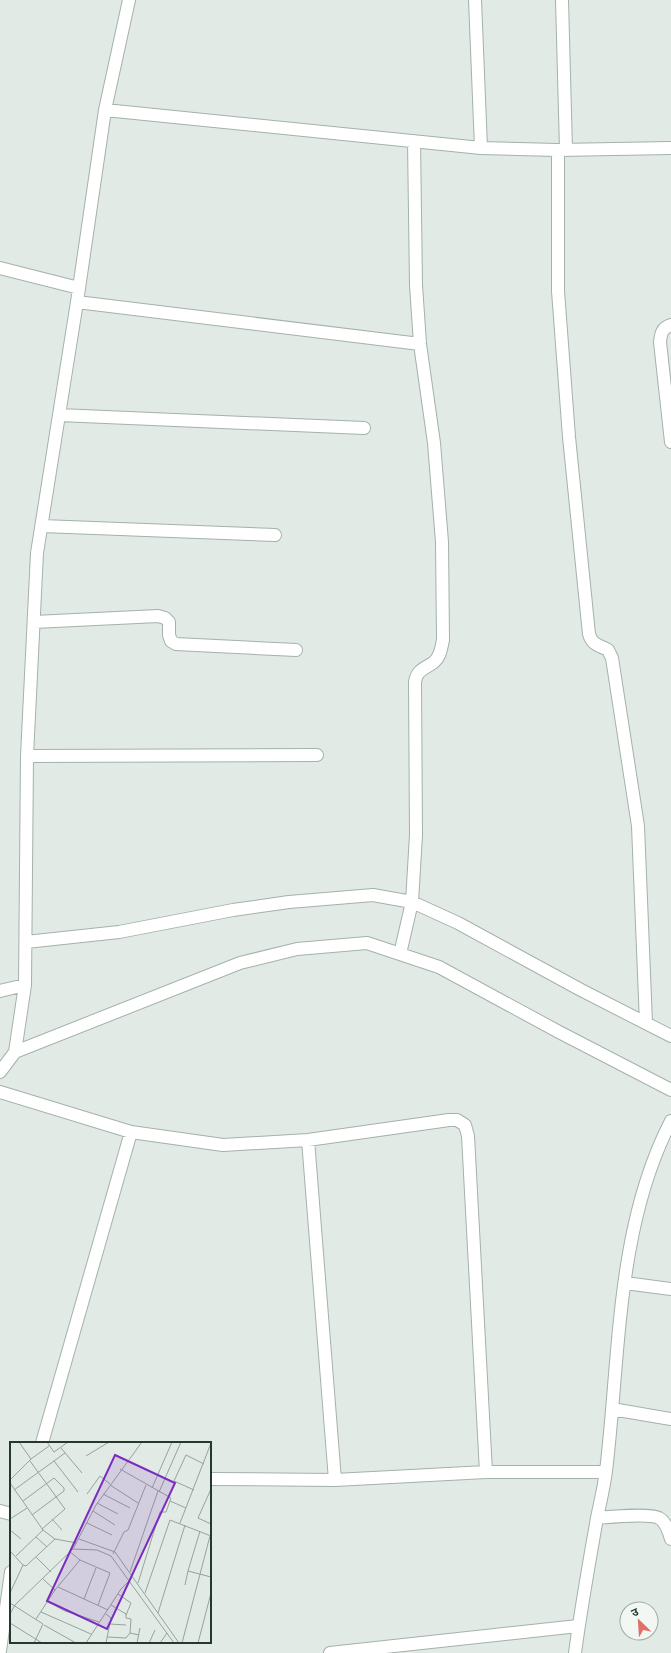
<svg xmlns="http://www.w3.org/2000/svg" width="671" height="1653" font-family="'DejaVu Sans','Noto Sans Devanagari',sans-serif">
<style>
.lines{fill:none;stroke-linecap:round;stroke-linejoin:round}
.street-casing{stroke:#a5b1ab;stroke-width:14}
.street{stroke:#fff;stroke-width:12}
.inset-road{fill:none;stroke:#96a39c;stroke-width:1}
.view{fill:#7b2cbf;fill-opacity:0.15;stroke:#7b2cbf;stroke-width:2}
.inset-edge{fill:none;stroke:#24382f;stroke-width:2}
</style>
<rect width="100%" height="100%" fill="#e2eae5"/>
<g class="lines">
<g class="street-casing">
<path id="street" d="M 475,0 L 481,148
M 562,0 L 566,150
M 105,110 L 481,148 L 558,150 L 671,148
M 558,150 L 558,291 L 569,437 L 589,634 C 592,645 599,645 608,650 L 612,658 L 638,826 L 646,1023
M 0,268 L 79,288
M 77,302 L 420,344
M 671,325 C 662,328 661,333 660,342 L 671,442
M 59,415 L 364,428
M 42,526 L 275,535
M 34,622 L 158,616 L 165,618 L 169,622 L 169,635 L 171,641 L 176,644 L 296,650
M 27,756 L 317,755
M 26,942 L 119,932 L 233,910 L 289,902 L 373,895 L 412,902 L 458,923 L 581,990 L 671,1036
M 400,954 L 412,902 L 416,835 L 415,682 C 417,669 425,669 434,662 C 441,656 441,648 443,640 L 442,542 L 434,443 L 420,344 L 416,285 L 414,141
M 0,991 L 25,985
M 15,1052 L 240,963 L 297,949 L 367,943 L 439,967 L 559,1032 L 671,1090
M 0,1072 L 15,1052 L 25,985 L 27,756 L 37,553 L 77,302 L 105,110 L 129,0
M 0,1092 L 131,1132
M 308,1140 L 335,1480
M 625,1283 L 671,1289
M 612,1409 L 671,1419
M 42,1443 L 131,1132 L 223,1145 L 308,1140 L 449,1120 L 457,1120 L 465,1125 L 468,1136 L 486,1472
M 210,1479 L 335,1480 L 486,1472 L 606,1472
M 0,1511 L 11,1514
M 597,1518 C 610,1517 649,1513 659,1518 C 666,1522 669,1532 671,1539
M 0,1651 L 11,1572
M 330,1653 L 578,1626
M 575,1653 C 581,1608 589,1563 597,1518 C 600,1503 604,1487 606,1471 C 620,1355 616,1227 671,1121"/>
</g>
<use href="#street" class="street"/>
</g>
<g transform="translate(10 1442)">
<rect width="201" height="201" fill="#e2eae5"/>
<path class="inset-road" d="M 37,0 L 44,10 L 58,0M 51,6 L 72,31M 76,14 L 99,0M 21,17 L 39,4M 20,19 L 55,67 L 32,87M 44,19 L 68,50M 110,27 L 161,56 L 156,70 L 150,70 L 128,141M 0,38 L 21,17 L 9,0M 0,41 L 33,88 L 45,97 L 67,101M 100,43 L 128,61M 142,46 L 162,0M 201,47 L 188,76 L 201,82M 4,48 L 55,11M 184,48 L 164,39 L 176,13 L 194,22M 149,50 L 171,0M 77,52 L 90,34 L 100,42M 93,52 L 120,66M 13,59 L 44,36 L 54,46 L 54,49 L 22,73M 160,59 L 176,66M 87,61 L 108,72M 83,69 L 105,83M 0,77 L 17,66M 42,77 L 52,88M 77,81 L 102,93M 170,81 L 201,1M 0,88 L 11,97M 190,89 L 178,129 L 201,135M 26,95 L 37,105M 69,97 L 105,110 L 169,201M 63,107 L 87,108 L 101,114 L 164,201M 0,109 L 13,123M 59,109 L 70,118M 103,112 L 114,90 L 118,88 L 136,43M 6,114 L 33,88M 26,115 L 41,130M 13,123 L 16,124 L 45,97M 120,130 L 148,49M 33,137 L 45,148M 175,143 L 178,129M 48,145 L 98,168M 0,151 L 13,123M 135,151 L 160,78 L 201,94M 108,152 L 121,161 L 116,173M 74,157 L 86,126M 37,159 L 55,169 L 89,180M 0,161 L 33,182 L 24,201M 101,163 L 116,172 L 116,176 L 121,177 L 120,191 L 129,193M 31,170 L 81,192M 148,171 L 175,83M 0,172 L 5,163 L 63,107 L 86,63 L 132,0M 96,172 L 101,176 L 96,201M 26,177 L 45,148 L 70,118 L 100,131 L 88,163M 0,181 L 32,201M 100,182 L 116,183M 34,183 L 66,201M 97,195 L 116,196 L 120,191M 76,201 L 111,147 L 122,136M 127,201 L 130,186M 139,201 L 145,188M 150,201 L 157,191M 172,201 L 200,94M 188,201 L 201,151"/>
<path class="view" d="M 105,13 L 165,41 L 97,187 L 37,159 Z"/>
<rect width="201" height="201" class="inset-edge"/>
</g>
<g transform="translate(639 1621) rotate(335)"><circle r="19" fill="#f2f7f3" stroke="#a0aba5"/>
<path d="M0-3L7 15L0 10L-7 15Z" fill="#e07069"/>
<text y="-6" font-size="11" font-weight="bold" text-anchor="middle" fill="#24382f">उ</text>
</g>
</svg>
